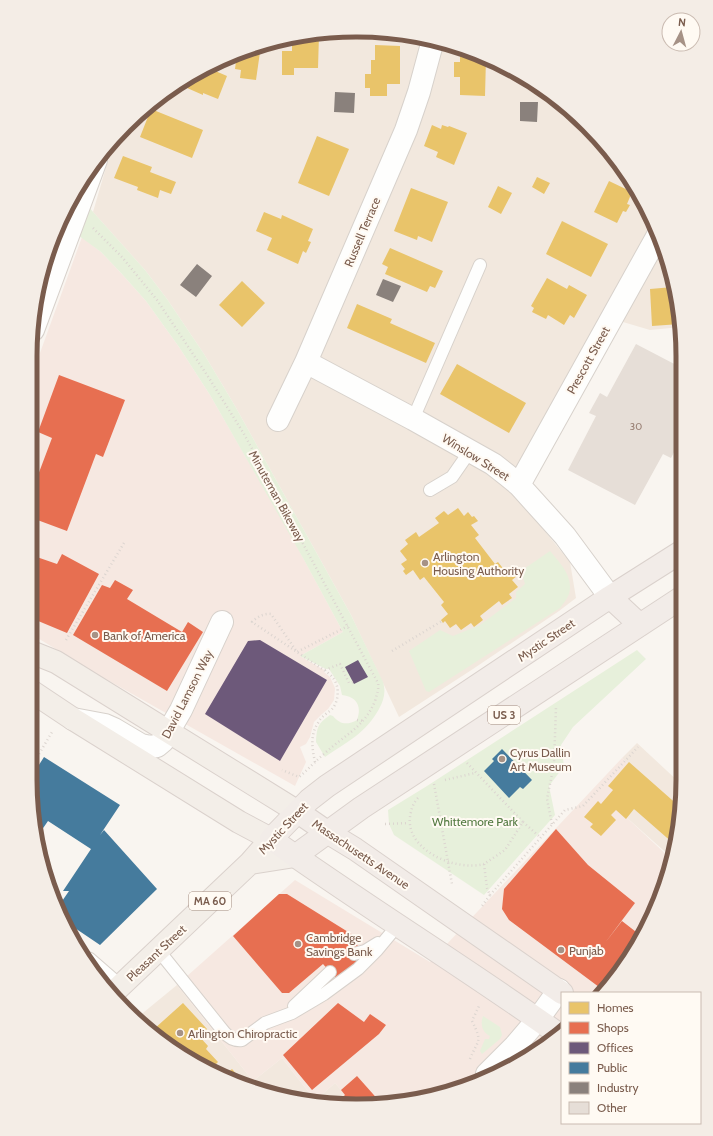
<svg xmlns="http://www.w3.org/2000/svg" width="713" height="1136" font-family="Cabin,sans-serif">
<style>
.residential{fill:#f2e8de}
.commercial{fill:#f6e8e1}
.green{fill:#e7f0db}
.homes{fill:#e9c46a}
.shops{fill:#e76f51}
.offices{fill:#6d597a}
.public{fill:#457b9d}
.industry{fill:#8a817c}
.building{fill:#e6ded7}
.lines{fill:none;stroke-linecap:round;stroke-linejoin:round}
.service-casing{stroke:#d7d1cb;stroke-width:14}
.minor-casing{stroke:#d7d1cb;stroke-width:24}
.primary-casing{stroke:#dad1cc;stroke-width:24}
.trunk-casing{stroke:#dad1cc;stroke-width:24}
.path{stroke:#dcd5d0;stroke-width:2.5;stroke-dasharray:1 3;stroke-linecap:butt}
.service{stroke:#fefefd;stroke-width:12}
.minor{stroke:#fefefd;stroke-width:22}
.primary{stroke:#f3eee8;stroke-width:22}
.trunk{stroke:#f2ece8;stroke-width:22}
.poi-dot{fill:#a69286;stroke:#fffaf3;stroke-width:1.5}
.labels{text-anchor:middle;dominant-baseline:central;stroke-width:4;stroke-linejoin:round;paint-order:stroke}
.number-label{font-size:10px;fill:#977e72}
.shield{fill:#fffaf3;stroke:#a28b7f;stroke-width:1}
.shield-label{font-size:11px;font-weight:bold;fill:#7a5c4d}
.street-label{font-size:12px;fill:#7a5c4d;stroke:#fffaf3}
.poi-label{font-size:12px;fill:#7a5c4d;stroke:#fffaf3;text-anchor:start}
.park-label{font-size:12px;fill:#537a41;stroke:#fffaf3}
.rim{fill:none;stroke:#7a5c4d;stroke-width:5}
</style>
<rect width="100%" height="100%" fill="#f9f5f0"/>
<path class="residential" d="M 378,31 L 441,41 L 501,64 L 555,98 L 602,141 L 639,193 L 666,252 L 681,327 L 650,330 L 623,322 L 611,338 L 520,501 L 570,562 L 576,598 L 559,611 L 473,669 L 399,717 L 351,615 L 235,406 L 204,354 L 167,299 L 145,270 L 93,212 L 114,140 L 141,111 L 193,74 L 252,47 L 314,33 Z
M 637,743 L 680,783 L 680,822 L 671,857 L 626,817 L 653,786 L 622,758 Z
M 177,985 L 253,1081 L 282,1058 L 314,1099 L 251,1089 L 158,1039 L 138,1017 Z
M 335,1083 L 341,1090 L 355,1106 L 317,1099 Z"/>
<path class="commercial" d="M 82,237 L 101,252 L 121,273 L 146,301 L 179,347 L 210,395 L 294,541 L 343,632 L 300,656 L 324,670 L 324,672 L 330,677 L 335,688 L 334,700 L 328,709 L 322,714 L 314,722 L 310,737 L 306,744 L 300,747 L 306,762 L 295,786 L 97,674 L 31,634 L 32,375 Z
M 622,758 L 653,786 L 626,817 L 670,858 L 658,904 L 615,978 L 600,993 L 562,993 L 562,1028 L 538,1051 L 470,1082 L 469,1079 L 453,1089 L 441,1095 L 356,1106 L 345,1095 L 335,1083 L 317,1099 L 314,1099 L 282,1058 L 253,1081 L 177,985 L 295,880 L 430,962 Z"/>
<path class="green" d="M 77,194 L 145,270 L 167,299 L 204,354 L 235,406 L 351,615 L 383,682 C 386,692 384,700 379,709 C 366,733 347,742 325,757 L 316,742 C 317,728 317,724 330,715 L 333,716 C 340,725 348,725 357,720 C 362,706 357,697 342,695 L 340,686 L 329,669 L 326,669 L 300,656 L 343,632 L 303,558 L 210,395 L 179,347 L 146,301 L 121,273 L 101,252 L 60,222 Z
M 550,551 C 560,563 574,577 569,594 C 567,599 563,604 560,608 L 429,692 L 426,691 L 409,651 L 440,630 L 453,636 L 480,625 L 516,598 L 516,592 L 525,584 L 521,571 Z
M 637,650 L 646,659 L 573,727 L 561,745 L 564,766 L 549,786 L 555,815 L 484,895 L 394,835 L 389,824 L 388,810 L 427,786 Z
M 483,1016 L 500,1027 L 502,1035 L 500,1039 L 482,1054 L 480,1051 L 485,1039 L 489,1039 L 490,1036 C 482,1032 480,1024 483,1016 Z"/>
<path class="homes" d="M 304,35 L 319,35 L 318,68 L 294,68 L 294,75 L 282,75 L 282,51 L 292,51 L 292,38 Z
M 261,45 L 256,80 L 240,78 L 241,70 L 235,69 L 237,54 L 252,47 Z
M 375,45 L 400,46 L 400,84 L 387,84 L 387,96 L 370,96 L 370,88 L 365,88 L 365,74 L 371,74 L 371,60 L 375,60 Z
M 460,48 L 486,58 L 485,96 L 460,95 L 460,77 L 454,77 L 454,62 L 460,62 Z
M 216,64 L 213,70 L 227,76 L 218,99 L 203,93 L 203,95 L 178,84 L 193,74 Z
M 534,84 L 555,98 L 560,102 L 547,102 L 547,95 L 534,94 Z
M 151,109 L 203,130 L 192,158 L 140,137 Z
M 432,125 L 441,129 L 442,125 L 448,127 L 449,126 L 467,133 L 454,165 L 436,157 L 438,152 L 424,146 Z
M 317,136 L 349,149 L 329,196 L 298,183 Z
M 123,156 L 152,167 L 150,172 L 176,182 L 171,194 L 160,190 L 158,198 L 137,190 L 138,187 L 114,178 Z
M 537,177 L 550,183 L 544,194 L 532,187 Z
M 609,181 L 632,192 L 627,204 L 630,205 L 626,212 L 623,211 L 617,223 L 594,212 Z
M 498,186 L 512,193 L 501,214 L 488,207 Z
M 411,188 L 448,202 L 432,242 L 418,236 L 417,240 L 394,231 Z
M 264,212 L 281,219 L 282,215 L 313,229 L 308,241 L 311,242 L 306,253 L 303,251 L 298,264 L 267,250 L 272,238 L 256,231 Z
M 562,221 L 608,244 L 591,277 L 546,254 Z
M 390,248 L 443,271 L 435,288 L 430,286 L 427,292 L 385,274 L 388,267 L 382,264 Z
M 547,278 L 567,289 L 569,285 L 587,295 L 574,318 L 570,315 L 564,325 L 548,315 L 546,319 L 532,312 L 534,308 L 531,306 Z
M 242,281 L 265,303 L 242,327 L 219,305 Z
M 673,287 L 680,324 L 652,326 L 650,289 Z
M 357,304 L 392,319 L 390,323 L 435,343 L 426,363 L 347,328 Z
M 457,364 L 526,403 L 509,433 L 440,394 Z
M 458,508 L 464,516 L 468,512 L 472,517 L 474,516 L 478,521 L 471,525 L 479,535 L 475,538 L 495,564 L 498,562 L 505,571 L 513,565 L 515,568 L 513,570 L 517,576 L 512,580 L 518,587 L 509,594 L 512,598 L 502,605 L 499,601 L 480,616 L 483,620 L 474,627 L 471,623 L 461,630 L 456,624 L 450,628 L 445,621 L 443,623 L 441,620 L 448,614 L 441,605 L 444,602 L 424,577 L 420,580 L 413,570 L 406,575 L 403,571 L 405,569 L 401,564 L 407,560 L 400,551 L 408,544 L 405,540 L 416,532 L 419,537 L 439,523 L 435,518 L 444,511 L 448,515 Z
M 629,762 L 680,807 L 680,822 L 674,844 L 634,809 L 626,819 L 616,810 L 611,815 L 616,820 L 601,836 L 590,827 L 593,824 L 584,817 L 598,801 L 601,804 L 613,790 L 608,786 Z
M 183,1003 L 207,1029 L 199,1036 L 208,1046 L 206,1049 L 218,1062 L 212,1068 L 167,1044 L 154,1029 Z
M 232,1069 L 247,1086 L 246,1086 L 225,1075 Z"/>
<path class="shops" d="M 59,375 L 125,400 L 103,457 L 96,454 L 67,531 L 32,518 L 32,491 L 52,438 L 38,432 Z
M 62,554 L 99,574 L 67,633 L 31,618 L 31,555 L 57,564 Z
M 115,580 L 133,590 L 127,599 L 182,632 L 188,622 L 203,632 L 167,691 L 73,635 L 102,585 L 110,588 Z
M 556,829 L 588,865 L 635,903 L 605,943 L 622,921 L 640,935 L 615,978 L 603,990 L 509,920 L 502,909 L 504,889 Z
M 279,894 L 287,894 L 353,935 L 353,941 L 358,946 L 352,952 L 363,963 L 339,982 L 323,964 L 289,993 L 282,993 L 233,936 Z
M 338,1003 L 364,1022 L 370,1014 L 386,1025 L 379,1034 L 312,1090 L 283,1055 Z
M 357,1076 L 381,1103 L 356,1106 L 336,1103 L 345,1095 L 341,1090 Z"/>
<path class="offices" d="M 260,640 L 327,680 L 280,761 L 205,714 L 248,641 Z
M 358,660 L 368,677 L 354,684 L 345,667 Z"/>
<path class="public" d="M 502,749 L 532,780 L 523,789 L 520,787 L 509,798 L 484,771 L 494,761 L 492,759 Z
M 44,757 L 120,805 L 100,835 L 104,830 L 157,889 L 100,945 L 66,922 L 58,907 L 69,891 L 63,891 L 91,849 L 48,821 L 39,834 L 30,779 Z"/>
<path class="industry" d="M 335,92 L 355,93 L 354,113 L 334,112 Z
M 520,102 L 538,102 L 537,122 L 520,121 Z
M 197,264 L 212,276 L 196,297 L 180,285 Z
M 383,279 L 401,286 L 393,302 L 376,295 Z"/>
<path class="building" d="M 636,344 L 682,368 L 682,418 L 680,421 L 682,422 L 682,437 L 671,458 L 663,454 L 635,505 L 568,470 L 596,416 L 589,413 L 600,393 L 607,397 Z"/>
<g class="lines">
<g class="service-casing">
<path id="service" d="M 413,419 L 480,265
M 430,490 L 452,477 L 470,451
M 159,951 L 224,1032 C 229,1038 234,1041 242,1040 L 265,1023 L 292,1013 L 324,994 L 358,969 L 377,950 L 397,926
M 354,954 L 365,951 L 378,943
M 83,956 L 90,959 L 121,986
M 294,1006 L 330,972"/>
</g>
<g class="minor-casing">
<path id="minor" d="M 33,330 L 96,160
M 306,362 L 413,419 L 493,464 L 507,475 L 519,485 L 565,536 L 610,597
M 278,420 L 306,362 L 406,130 L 419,92 L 433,40
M 519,485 L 658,235
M 73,719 L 105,725 L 114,729 L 141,745 L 150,747 L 157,746 L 163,741 L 181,710 L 222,622
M 487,1074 L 515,1046 L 538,1019 L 559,990"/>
</g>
<g class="primary-casing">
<path id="primary" d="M 31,652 L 56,662 L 298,812
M 31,691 L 73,719 L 239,822 L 271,839 L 250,863 L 114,992
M 250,863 L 295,856"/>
</g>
<g class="trunk-casing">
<path id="trunk" d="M 610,597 L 640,625
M 298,812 L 327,832 L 355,849 L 562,993
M 295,856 L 361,808 L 681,598
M 557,1033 C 463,966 365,906 271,839 L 309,800 L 327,786 L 610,597 L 681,552"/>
</g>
<path class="path" d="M 93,228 L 122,257 L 157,300 L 209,378 L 244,434 L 378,683 C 379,689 377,694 375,701 C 364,728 344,735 324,754 C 315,761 308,770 299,777 L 282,770
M 680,441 L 682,442
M 66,640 L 124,543
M 392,651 L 442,621
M 325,670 L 340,664 L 349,683 L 353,682
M 357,720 L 364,721
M 315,762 C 312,748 310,735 318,723 C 321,717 326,714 331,710 C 339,703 340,686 333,678 C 331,675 327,672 324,670 L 252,622 C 257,617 264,613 271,614 L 297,652 L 348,626
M 467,763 L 523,822 L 505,850 L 484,864 L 487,888 L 490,895 L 482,906
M 30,766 L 32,766 L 52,732
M 445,780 L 475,773
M 434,784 L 452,884
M 418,798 C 414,802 412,807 411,812 C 401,848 454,872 484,864
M 523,822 L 540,837
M 385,824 L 409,823
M 552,824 L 547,799 L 554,764 L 556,707
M 490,895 L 565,810 L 583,806 L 638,747
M 58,906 L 59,907
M 470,1059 C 478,1039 483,1043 472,1021 L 479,1006"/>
<use href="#service" class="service"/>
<use href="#minor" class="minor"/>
<use href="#primary" class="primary"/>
<use href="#trunk" class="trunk"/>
</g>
<g class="poi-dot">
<circle cx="425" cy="563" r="4"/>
<circle cx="95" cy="635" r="4"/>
<circle cx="502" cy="759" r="4"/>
<circle cx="298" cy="944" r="4"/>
<circle cx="561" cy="950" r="4"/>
<circle cx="180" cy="1033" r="4"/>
</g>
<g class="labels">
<g class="number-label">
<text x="636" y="426">30</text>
</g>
<g class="shield">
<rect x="488" y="706" width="32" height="18" rx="3"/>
<rect x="189" y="892" width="42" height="18" rx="3"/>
</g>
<g class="shield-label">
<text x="504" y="715">US 3</text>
<text x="210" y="901">MA 60</text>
</g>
<g class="street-label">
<text transform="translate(362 232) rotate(-67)">Russell Terrace</text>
<text transform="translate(588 360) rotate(-61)">Prescott Street</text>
<text transform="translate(476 457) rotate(32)">Winslow Street</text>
<text transform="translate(277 496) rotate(61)">Minuteman Bikeway</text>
<text transform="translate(546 640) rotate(-34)">Mystic Street</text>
<text transform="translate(187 694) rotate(-63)">David Lamson Way</text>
<text transform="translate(283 828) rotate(-47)">Mystic Street</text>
<text transform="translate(361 854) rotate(34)">Massachusetts Avenue</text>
<text transform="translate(156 953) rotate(-43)">Pleasant Street</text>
</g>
<g class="poi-label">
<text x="433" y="556">Arlington<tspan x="433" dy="14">Housing Authority</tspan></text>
<text x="103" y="635">Bank of America</text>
<text x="510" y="752">Cyrus Dallin<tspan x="510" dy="14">Art Museum</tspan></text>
<text x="306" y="937">Cambridge<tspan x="306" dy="14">Savings Bank</tspan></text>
<text x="569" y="950">Punjab</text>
<text x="188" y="1033">Arlington Chiropractic</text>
</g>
<g class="park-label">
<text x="475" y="821">Whittemore Park</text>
</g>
</g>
<path d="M0 0H713V1136H0ZM356 37H357A319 319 0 0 1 676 356V780A319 319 0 0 1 357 1099H356A319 319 0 0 1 37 780V356A319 319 0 0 1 356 37Z" fill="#f4ede6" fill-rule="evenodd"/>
<path class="rim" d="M356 37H357A319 319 0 0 1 676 356V780A319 319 0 0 1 357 1099H356A319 319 0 0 1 37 780V356A319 319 0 0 1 356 37Z"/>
<rect x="561" y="992" width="140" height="132" fill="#fffaf3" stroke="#cabbb1"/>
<rect x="569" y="1002" width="20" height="12" fill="#e9c46a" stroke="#cabbb1"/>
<text x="597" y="1012" font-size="12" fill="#7a5c4d">Homes</text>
<rect x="569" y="1022" width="20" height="12" fill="#e76f51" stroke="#cabbb1"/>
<text x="597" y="1032" font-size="12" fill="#7a5c4d">Shops</text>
<rect x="569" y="1042" width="20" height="12" fill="#6d597a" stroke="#cabbb1"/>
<text x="597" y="1052" font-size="12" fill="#7a5c4d">Offices</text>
<rect x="569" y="1062" width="20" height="12" fill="#457b9d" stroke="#cabbb1"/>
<text x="597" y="1072" font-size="12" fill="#7a5c4d">Public</text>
<rect x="569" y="1082" width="20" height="12" fill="#8a817c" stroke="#cabbb1"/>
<text x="597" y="1092" font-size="12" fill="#7a5c4d">Industry</text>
<rect x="569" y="1102" width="20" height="12" fill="#e6ded7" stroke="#cabbb1"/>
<text x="597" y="1112" font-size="12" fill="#7a5c4d">Other</text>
<g transform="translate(681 32) rotate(6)"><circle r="19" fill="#fffaf3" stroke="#cabbb1"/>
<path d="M0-3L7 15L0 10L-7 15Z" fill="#a69286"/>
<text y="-6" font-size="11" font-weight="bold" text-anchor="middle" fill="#7a5c4d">N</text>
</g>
</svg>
